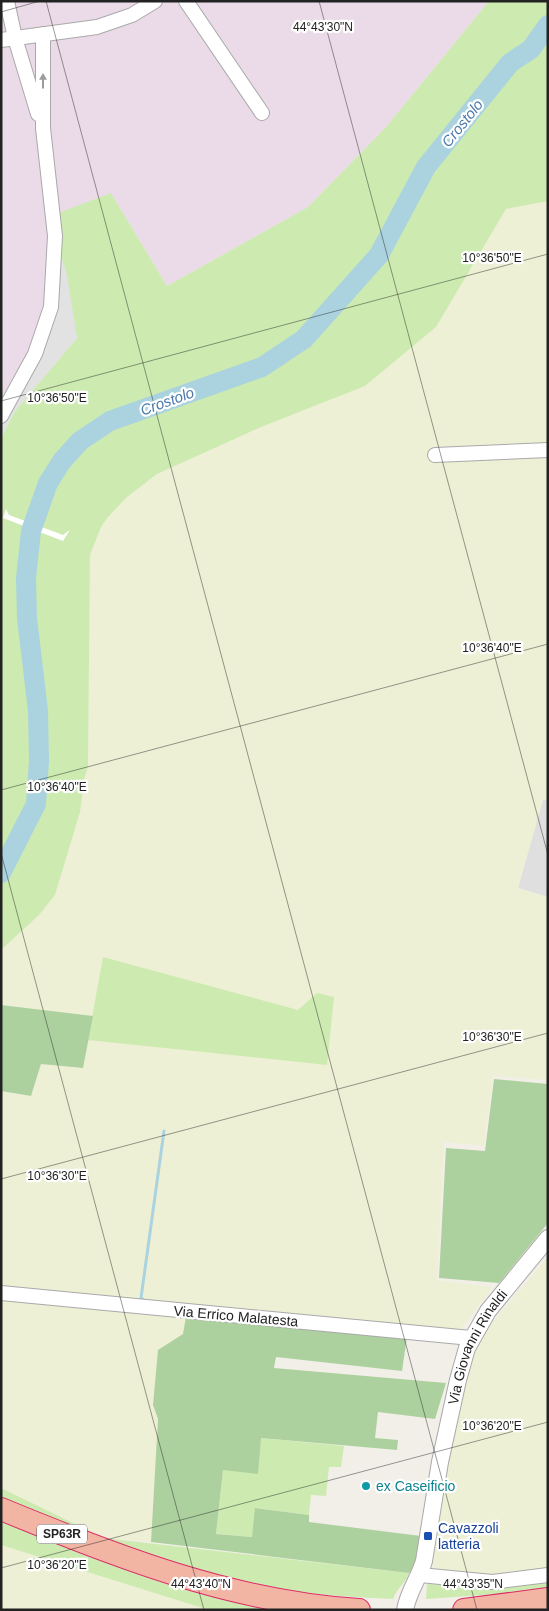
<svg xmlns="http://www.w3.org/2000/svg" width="549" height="1611" font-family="Helvetica,sans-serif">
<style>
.residential{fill:#e0dfdf}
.industrial{fill:#ebdbe8}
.farmland{fill:#eef0d5}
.grass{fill:#cdebb0}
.forest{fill:#add19e}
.parking{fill:#e2e2e2}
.pier{fill:#fff}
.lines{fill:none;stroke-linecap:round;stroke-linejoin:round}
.stream{stroke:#aad3df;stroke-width:3}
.river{stroke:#aad3df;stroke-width:20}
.minor-casing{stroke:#a9a9a9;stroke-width:16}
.tertiary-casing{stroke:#a9a9a9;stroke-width:18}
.trunk-casing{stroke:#dc2a67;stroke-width:24}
.minor{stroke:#fff;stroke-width:14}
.tertiary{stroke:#fff;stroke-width:16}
.trunk{stroke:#f2b4a3;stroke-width:22}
.oneway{fill:#9c9c9c}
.ticks{fill:none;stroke:#222;stroke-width:1;stroke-opacity:0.45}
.culture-dot{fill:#0f9aa8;stroke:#fff;stroke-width:2}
.transit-dot{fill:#1a4fb4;stroke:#fff;stroke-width:2}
.labels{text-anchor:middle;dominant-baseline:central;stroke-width:4.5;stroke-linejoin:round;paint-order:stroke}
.shield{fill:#fff;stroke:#646464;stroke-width:1}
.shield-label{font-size:12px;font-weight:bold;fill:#222}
.street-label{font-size:14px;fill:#222;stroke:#fff}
.culture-label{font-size:14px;fill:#0d838f;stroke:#fff;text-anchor:start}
.transit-label{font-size:14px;fill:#164399;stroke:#fff;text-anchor:start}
.water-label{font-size:15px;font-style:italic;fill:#4a7aab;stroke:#fff}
.ticks-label{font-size:12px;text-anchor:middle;fill:#222;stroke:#fff;stroke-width:4.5;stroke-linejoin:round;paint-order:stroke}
</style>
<rect width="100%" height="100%" fill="#f2efe9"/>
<path class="residential" d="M 543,799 L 548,801 L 548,897 L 518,888 Z"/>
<path class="industrial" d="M 1,1 L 489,1 L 386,127 L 308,207 L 167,286 L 111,193 L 51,307 L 1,416 Z"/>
<path class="farmland" d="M 548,135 L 548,801 L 543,799 L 518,888 L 548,897 L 548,1080 L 493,1076 L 484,1146 L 444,1142 L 437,1280 L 493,1287 L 460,1330 L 308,1323 L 183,1334 L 159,1405 L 151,1542 L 104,1538 L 1,1488 L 1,1091 L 31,1096 L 41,1064 L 92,1016 L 1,1005 L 1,950 L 39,915 L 55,895 L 80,812 L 84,780 L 88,766 L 90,555 L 101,527 L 108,517 L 127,497 L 157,474 L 261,427 L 364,386 L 436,327 Z
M 548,1257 L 548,1569 L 506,1576 L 470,1575 L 440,1571 L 428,1563 L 460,1389 L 476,1341 Z
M 1,1545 L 209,1610 L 1,1610 Z"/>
<path class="grass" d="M 489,1 L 548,1 L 548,201 L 506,209 L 436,327 L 365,386 L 261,427 L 157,474 L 127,497 L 108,517 L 101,527 L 90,555 L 88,766 L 84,780 L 80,812 L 55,895 L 39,915 L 1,950 L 1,438 L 15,411 L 77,338 L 55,236 L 53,215 L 111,193 L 167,286 L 308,207 L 386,127 Z
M 103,957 L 298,1010 L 317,993 L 334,997 L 327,1065 L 88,1040 Z
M 261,1438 L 344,1446 L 341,1467 L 329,1467 L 326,1496 L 311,1495 L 309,1515 L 256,1508 L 252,1537 L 216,1534 L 223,1470 Z
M 1,1488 L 104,1538 L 409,1573 C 405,1584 397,1588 393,1599 C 352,1597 312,1595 272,1588 C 177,1573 89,1534 1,1498 Z
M 1,1518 L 139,1575 L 199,1594 L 281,1610 L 209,1610 L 1,1545 Z
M 548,1580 L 548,1587 L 514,1593 L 426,1599 L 427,1584 L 453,1585 Z"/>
<path class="forest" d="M 1,1005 L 93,1016 L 83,1068 L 41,1064 L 31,1096 L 1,1091 Z
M 494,1079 L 548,1084 L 548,1223 L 499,1283 L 439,1278 L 446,1148 L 485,1151 Z
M 187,1311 L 407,1337 L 402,1371 L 276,1357 L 274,1368 L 446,1383 L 435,1419 L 378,1412 L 375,1438 L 398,1440 L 397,1450 L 261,1438 L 258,1474 L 223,1470 L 216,1534 L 252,1537 L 255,1508 L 309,1515 L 309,1522 L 421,1536 L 415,1566 L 409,1573 L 151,1542 L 158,1419 L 153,1405 L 158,1350 L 183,1334 Z"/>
<path class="parking" d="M 55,236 L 67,275 L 77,338 L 15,411 L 1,438 L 1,416 L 51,307 Z"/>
<path class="pier" d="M 6,509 L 9,515 L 63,535 L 70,530 L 63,541 L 3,518 Z"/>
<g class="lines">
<path class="stream" d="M 145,1301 L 141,1298 L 164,1131"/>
<path class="river" d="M 1,873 L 36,804 L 39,761 L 38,711 L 27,618 L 26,578 L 31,531 L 48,483 L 62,461 L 80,441 L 110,421 L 262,367 L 304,339 L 379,255 L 426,167 L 510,63 L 531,49 L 548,25"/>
<g class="minor-casing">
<path id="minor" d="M 7,1 L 15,38 L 38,114
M 186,1 L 262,113
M 1,40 L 97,27 L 132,15 L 155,1
M 1,416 L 35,354 L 51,307 L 55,236 L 43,128 L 43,34
M 435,455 L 548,450
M 1,1293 L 471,1338
M 420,1575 L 492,1582 L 548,1575"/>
</g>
<g class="tertiary-casing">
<g id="tertiary">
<path id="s1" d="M 405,1610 C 408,1592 419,1578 424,1561 L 440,1462 L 458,1380 L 467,1348 L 488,1311 L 548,1238"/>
</g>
</g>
<g class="trunk-casing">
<path id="trunk" d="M 1,1509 C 117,1557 233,1602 359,1610
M 464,1610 L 548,1599"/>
</g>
<use href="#minor" class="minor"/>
<use href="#tertiary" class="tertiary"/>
<use href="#trunk" class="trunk"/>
</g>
<defs><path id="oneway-solid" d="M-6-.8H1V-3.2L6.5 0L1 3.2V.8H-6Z" transform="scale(1.25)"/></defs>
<use class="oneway" href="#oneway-solid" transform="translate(43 81) rotate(-90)"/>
<path class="ticks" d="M 46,1 L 477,1610M 319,1 L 548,855M 1,12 L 40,1M 1,401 L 548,254M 1,790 L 548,644M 1,853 L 204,1610M 1,1179 L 548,1033M 1,1568 L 548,1422"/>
<circle class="culture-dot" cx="366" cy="1486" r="5"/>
<rect class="transit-dot" x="423" y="1531" width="10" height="10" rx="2.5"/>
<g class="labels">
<rect class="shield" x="37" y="1524.5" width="50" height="19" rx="4"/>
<g class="shield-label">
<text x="62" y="1534">SP63R</text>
</g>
<g class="street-label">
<text transform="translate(236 1316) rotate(5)">Via Errico Malatesta</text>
<text stroke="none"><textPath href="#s1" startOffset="275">Via Giovanni Rinaldi</textPath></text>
</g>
<g class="culture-label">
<text x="376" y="1486">ex Caseificio</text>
</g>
<g class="transit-label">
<text x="438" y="1528">Cavazzoli<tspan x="438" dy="16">latteria</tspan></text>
</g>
<g class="water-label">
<text transform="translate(462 123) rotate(-51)">Crostolo</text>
<text transform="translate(167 401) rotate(-20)">Crostolo</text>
</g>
</g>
<g class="ticks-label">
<text x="323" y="31">44°43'30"N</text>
<text x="492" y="262">10°36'50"E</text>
<text x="57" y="402">10°36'50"E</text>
<text x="492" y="652">10°36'40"E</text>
<text x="57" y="791">10°36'40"E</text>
<text x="492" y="1041">10°36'30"E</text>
<text x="57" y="1180">10°36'30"E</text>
<text x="492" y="1430">10°36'20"E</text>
<text x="57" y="1569">10°36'20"E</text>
<text x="201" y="1588">44°43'40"N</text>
<text x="473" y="1588">44°43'35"N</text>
</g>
<rect width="549" height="1611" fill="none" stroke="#222222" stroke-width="5"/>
</svg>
